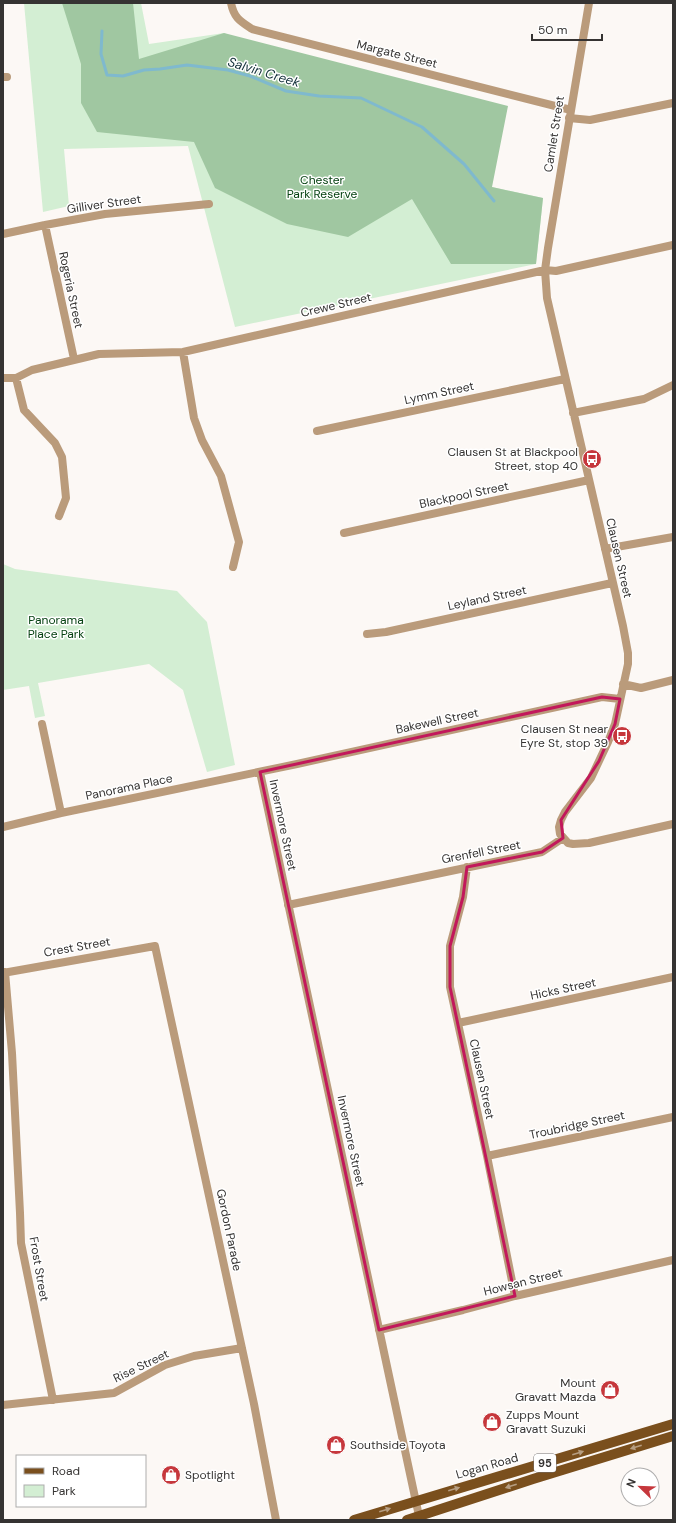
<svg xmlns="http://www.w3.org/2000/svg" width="676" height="1523" font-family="'DM Sans',sans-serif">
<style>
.green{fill:#d3eed3}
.forest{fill:#a0c7a1}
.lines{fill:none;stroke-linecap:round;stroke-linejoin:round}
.stream{stroke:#7fb9ce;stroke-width:3}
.minor{stroke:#ba9b7b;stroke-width:8}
.primary{stroke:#7a4f1d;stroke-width:10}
.oneway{fill:#b69e83}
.marked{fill:none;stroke:#c2185b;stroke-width:3;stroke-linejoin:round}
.labels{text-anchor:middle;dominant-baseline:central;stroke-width:3;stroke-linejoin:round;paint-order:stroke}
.shield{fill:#fff;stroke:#727070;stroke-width:1}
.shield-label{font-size:11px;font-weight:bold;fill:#353332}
.street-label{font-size:12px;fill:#353332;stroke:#fff}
.park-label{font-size:12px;fill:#064212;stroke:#fff}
.poi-label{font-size:12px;fill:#353332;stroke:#fff;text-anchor:end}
.water-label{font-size:13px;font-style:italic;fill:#123039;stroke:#fff}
</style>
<rect width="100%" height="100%" fill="#fcf8f5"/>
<path class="green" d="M 24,3 L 141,3 L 149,44 L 224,33 L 492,146 L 492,187 L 543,198 L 536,264 L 235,327 L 188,146 L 64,149 L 69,206 L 43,212 Z
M 3,564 L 15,569 L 177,591 L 207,622 L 235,765 L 207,772 L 183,690 L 149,664 L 38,683 L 45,716 L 35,718 L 29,686 L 3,690 Z"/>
<path class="forest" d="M 62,3 L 133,3 L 139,59 L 224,33 L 508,106 L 492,187 L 543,198 L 536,264 L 451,264 L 412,199 L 348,237 L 287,224 L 215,188 L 194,142 L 97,132 L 81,103 L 81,64 Z"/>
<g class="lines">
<path class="stream" d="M 102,31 L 101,54 L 107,75 L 123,76 L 144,70 L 160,69 L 187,65 L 228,70 L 250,76 L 286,91 L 319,96 L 361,98 L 422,127 L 464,164 L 494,201"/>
<path class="minor" d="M 231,3 C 234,18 240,21 252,29 L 571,110
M 589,3 L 548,248 L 545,270 L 547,298 L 623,626 L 628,653 L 628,664 L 615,724 L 608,742 L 591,778 L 565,812 L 561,820 L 559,827 L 560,834 L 568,843 L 573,844 L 589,843 L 673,824
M 3,77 L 7,77
M 569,118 L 590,120 L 673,103
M 45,225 L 74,359
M 3,234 L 45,225 L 105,214 L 209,204
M 183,352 L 194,418 L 202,440 L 221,476 L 239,542 L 233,567
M 3,378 L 16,378 L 32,370 L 99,354 L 183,352 L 545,270 L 556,271 L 673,245
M 16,378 L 24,410 L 55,443 L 62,457 L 66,498 L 59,516
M 573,413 L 644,399 L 673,385
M 317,431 L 565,379
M 344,533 L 589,480
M 605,549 L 673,537
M 367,634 L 386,632 L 612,583
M 623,684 L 641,688 L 673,680
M 42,724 L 61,813
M 260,772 L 419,1516
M 3,827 L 61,813 L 297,764 L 602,697 L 620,699
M 467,867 L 463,897 L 450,946 L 450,987 L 487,1156 L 515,1296
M 288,905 L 542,852 L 563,838
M 5,972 L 12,1053 L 20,1213 L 21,1243 L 53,1400
M 3,973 L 155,946 L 254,1404 L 276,1520
M 458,1023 L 673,977
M 487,1156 L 673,1117
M 379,1330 L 463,1310 L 515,1296 L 673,1260
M 3,1405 L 114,1393 L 165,1365 L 194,1356 L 242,1348"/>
<path class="primary" d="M 354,1520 L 673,1424
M 407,1520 L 533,1479 L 673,1436"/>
</g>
<defs><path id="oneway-solid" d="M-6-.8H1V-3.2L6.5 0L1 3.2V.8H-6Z"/></defs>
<g class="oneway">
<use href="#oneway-solid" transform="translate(636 1447) rotate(163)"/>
<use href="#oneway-solid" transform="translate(578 1453) rotate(-17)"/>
<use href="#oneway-solid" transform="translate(511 1486) rotate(162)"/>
<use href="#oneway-solid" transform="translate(454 1489) rotate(-16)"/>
<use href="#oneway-solid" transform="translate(385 1510) rotate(-17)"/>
</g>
<path class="marked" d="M 602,697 L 620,699 L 615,724 L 599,761 L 561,820 L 563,838 L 542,852 L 467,867 L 463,897 L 450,946 L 450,987 L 515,1296 L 379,1330 L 260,772 Z"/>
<defs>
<g id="bus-disc" transform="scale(1)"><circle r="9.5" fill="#c6373c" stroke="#fff"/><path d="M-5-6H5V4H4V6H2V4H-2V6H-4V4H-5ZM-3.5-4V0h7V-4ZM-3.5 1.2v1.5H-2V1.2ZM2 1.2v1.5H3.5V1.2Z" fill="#fff"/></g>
<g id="shop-disc" transform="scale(1)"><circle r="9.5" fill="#c6373c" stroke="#fff"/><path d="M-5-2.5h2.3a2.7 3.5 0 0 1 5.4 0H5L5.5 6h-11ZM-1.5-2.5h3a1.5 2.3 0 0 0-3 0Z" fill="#fff"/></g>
</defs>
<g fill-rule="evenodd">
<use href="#bus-disc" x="592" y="459"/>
<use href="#bus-disc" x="622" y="736"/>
<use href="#shop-disc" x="610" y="1390"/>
<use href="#shop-disc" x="492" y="1422"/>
<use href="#shop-disc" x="336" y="1445"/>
<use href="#shop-disc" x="171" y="1475"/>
</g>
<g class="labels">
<rect class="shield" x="534" y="1454" width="22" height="18" rx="3"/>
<g class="shield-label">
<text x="545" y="1463">95</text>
</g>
<g class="street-label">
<text transform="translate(397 54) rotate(14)">Margate Street</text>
<text transform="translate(554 134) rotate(-81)">Camlet Street</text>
<text transform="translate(104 204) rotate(-8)">Gilliver Street</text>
<text transform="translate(71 290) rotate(78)">Rogeria Street</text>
<text transform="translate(336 305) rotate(-13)">Crewe Street</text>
<text transform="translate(439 393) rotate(-12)">Lymm Street</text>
<text transform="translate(464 495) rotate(-12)">Blackpool Street</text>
<text transform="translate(619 558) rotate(77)">Clausen Street</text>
<text transform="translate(487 598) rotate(-12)">Leyland Street</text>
<text transform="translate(437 721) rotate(-12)">Bakewell Street</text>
<text transform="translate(129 787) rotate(-12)">Panorama Place</text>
<text transform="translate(283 825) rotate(78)">Invermore Street</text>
<text transform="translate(481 852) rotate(-11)">Grenfell Street</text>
<text transform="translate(77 947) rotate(-10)">Crest Street</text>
<text transform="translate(563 989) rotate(-12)">Hicks Street</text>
<text transform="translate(482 1079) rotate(78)">Clausen Street</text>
<text transform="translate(577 1125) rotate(-12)">Troubridge Street</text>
<text transform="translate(351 1141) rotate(78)">Invermore Street</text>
<text transform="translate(229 1230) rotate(78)">Gordon Parade</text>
<text transform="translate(39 1269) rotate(80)">Frost Street</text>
<text transform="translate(523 1282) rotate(-14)">Howsan Street</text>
<text transform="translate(141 1366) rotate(-26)">Rise Street</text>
<text transform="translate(487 1466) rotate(-16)">Logan Road</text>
</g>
<g class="park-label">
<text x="322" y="180">Chester<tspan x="322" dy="14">Park Reserve</tspan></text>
<text x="56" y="620">Panorama<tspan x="56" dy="14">Place Park</tspan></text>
</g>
<g class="poi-label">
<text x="578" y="452">Clausen St at Blackpool<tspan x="578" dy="14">Street, stop 40</tspan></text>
<text x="608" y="729">Clausen St near<tspan x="608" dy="14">Eyre St, stop 39</tspan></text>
<text x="596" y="1383">Mount<tspan x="596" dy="14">Gravatt Mazda</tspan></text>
<text x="506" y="1415" text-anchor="start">Zupps Mount<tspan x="506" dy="14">Gravatt Suzuki</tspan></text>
<text x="350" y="1445" text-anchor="start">Southside Toyota</text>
<text x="185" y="1475" text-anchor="start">Spotlight</text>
</g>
<g class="water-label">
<text transform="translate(264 72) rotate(17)">Salvin Creek</text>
</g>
</g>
<rect width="676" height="1523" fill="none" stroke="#353332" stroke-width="8"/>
<rect x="16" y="1455" width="130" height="52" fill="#ffffff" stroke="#aeadad"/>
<rect x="24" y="1468" width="20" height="6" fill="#7a4f1d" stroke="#aeadad"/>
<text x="52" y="1475" font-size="12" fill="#353332">Road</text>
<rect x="24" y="1485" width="20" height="12" fill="#d3eed3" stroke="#aeadad"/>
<text x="52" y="1495" font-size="12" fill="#353332">Park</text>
<g transform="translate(640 1487) rotate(293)"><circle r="19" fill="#ffffff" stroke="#aeadad"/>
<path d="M0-3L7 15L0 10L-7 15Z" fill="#c6373c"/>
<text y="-6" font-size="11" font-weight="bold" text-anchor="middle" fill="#353332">N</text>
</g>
<path d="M532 34v6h70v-6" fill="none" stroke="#353332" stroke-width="2"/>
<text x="538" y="34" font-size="12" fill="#353332" stroke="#ffffff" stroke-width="3" paint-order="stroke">50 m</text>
</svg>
